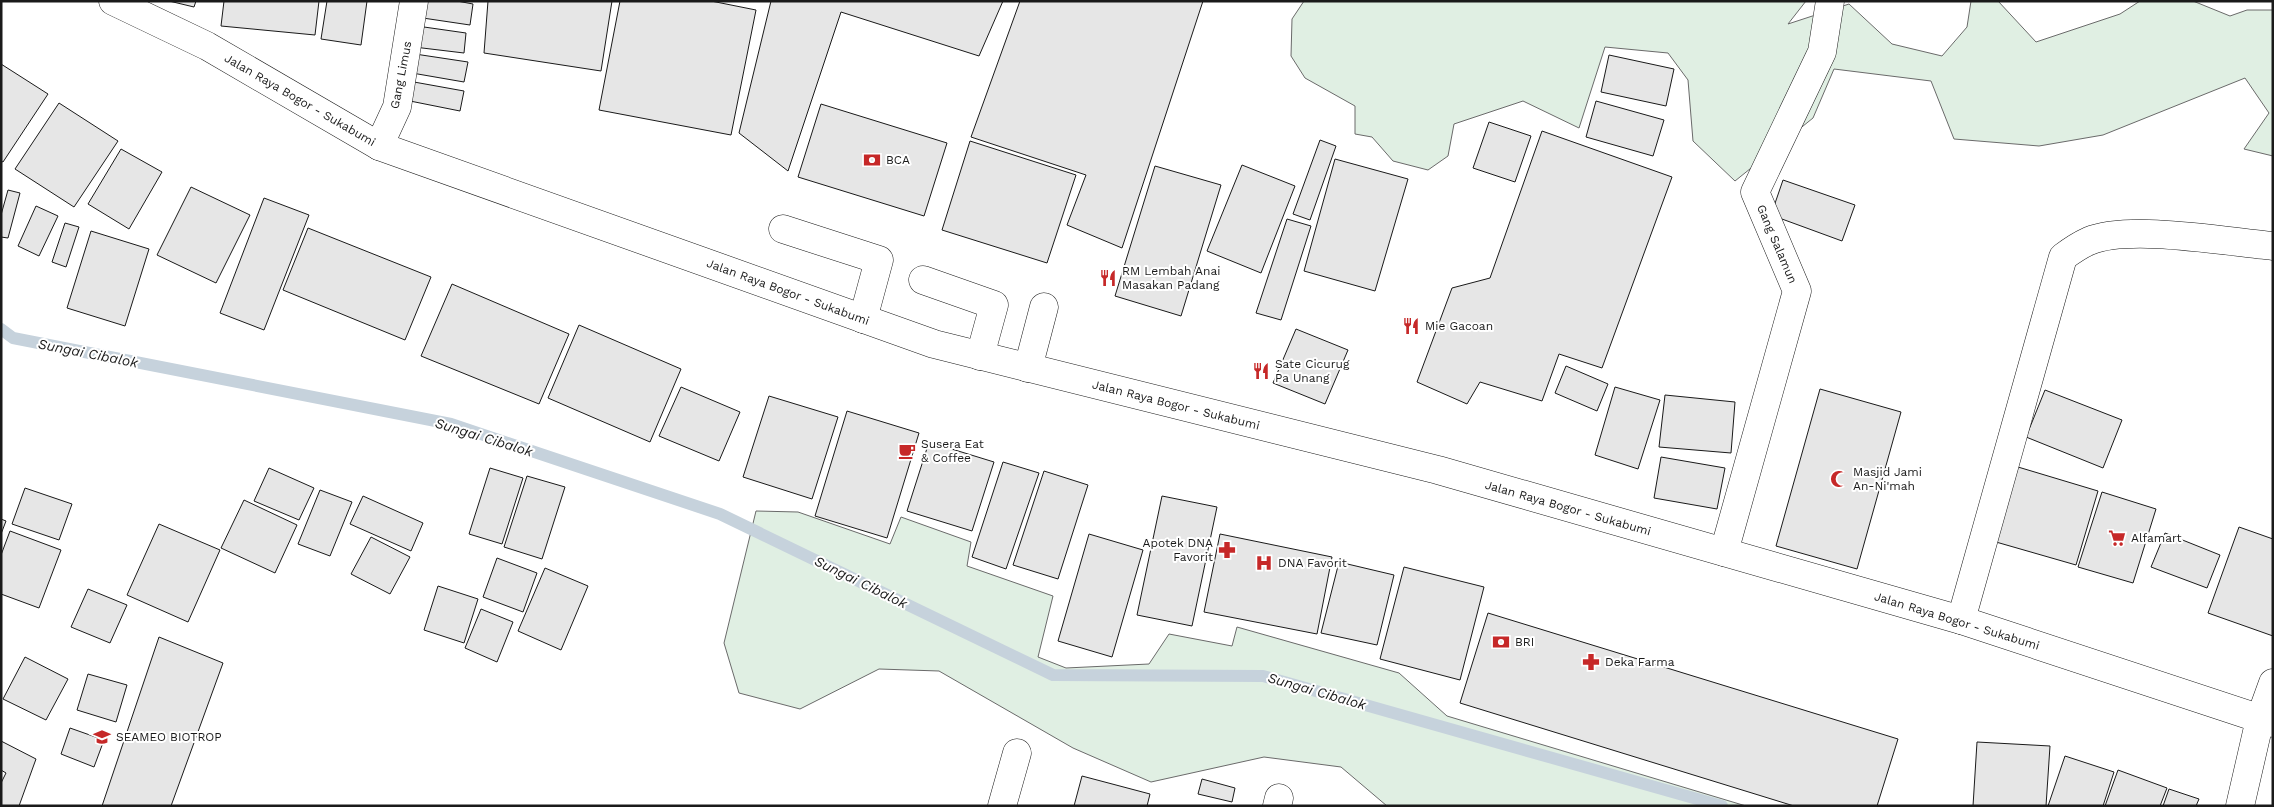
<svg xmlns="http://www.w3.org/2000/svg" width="2274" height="807" font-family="'Work Sans',sans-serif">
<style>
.green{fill:#e0efe3;stroke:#6a6a6a}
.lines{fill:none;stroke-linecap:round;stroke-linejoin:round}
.stream{stroke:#c6d2dc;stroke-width:12}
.building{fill:#e6e6e6;stroke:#1a1a1a}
.minor-casing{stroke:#1a1a1a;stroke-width:29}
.highway-casing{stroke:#1a1a1a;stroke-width:29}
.minor{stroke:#fff;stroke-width:28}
.highway{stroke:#fff;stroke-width:28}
.labels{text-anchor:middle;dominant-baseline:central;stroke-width:4;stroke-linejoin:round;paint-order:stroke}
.street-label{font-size:12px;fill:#1a1a1a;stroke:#fff}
.poi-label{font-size:12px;fill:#1a1a1a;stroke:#fff;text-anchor:start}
.water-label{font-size:14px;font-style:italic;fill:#1a1a1a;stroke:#fff}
</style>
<rect width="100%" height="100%" fill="#fff"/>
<path class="green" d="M 1304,1 L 1806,1 L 1788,24 L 1849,4 L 1892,44 L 1942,56 L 1967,27 L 1971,1 L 1998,1 L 2036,42 L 2120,14 L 2140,1 L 2193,1 L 2230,16 L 2247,10 L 2273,10 L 2273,156 L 2244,149 L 2269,113 L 2245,78 L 2103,135 L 2039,146 L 1954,139 L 1931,81 L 1834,69 L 1813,118 L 1735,181 L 1693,141 L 1688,80 L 1668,53 L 1605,47 L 1579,128 L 1523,101 L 1454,124 L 1448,156 L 1428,170 L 1393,161 L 1372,137 L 1355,134 L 1355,106 L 1305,78 L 1291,56 L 1292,19 Z
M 756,511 L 798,512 L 890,544 L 901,517 L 971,542 L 967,566 L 1053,596 L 1038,657 L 1066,668 L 1149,664 L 1169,634 L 1232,646 L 1237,627 L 1399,673 L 1447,716 L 1746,806 L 1387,806 L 1341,767 L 1264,757 L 1151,782 L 1073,748 L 939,671 L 879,669 L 800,709 L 739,693 L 724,643 Z"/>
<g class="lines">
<path class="stream" d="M 1,329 L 13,338 L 451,424 L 720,514 L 1053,675 L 1263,676 L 1722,806"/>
</g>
<path class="building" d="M 169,1 L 196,1 L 194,7 Z
M 224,1 L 319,1 L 315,35 L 221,26 Z
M 327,1 L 367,1 L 361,45 L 321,39 Z
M 419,1 L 457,1 L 473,4 L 470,25 L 416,17 Z
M 488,1 L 612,1 L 601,71 L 484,53 Z
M 620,1 L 711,1 L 756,10 L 731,135 L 599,110 Z
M 771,1 L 1003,1 L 979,56 L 841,12 L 788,171 L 739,133 Z
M 1020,1 L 1203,1 L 1122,248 L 1067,225 L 1086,175 L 971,137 Z
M 417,26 L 466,33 L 464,53 L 414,47 Z
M 415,54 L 468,62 L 464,82 L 412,73 Z
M 1609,55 L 1674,69 L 1666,106 L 1601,92 Z
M 1,64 L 48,94 L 3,162 L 1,161 Z
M 414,82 L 464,91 L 460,111 L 410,101 Z
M 1596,101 L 1664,120 L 1653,156 L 1586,137 Z
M 59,103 L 118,141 L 74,207 L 15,169 Z
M 821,104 L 947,143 L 924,216 L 798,177 Z
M 1489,122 L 1531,136 L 1515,182 L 1473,168 Z
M 1542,131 L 1672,177 L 1602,368 L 1559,354 L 1542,401 L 1480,382 L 1467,404 L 1417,382 L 1452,288 L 1490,278 Z
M 1320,140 L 1336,146 L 1310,220 L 1293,214 Z
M 970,141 L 1076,175 L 1047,263 L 942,230 Z
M 121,149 L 162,172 L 129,229 L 88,204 Z
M 1335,159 L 1408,179 L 1375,291 L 1304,271 Z
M 1242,165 L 1295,186 L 1261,273 L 1207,251 Z
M 1155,166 L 1221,185 L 1181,316 L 1115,296 Z
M 1783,180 L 1855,205 L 1842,241 L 1771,215 Z
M 191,187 L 250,215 L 216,283 L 157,255 Z
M 8,190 L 20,193 L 8,238 L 1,237 L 1,215 Z
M 264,198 L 309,215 L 264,330 L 220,313 Z
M 36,206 L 58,216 L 39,256 L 18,246 Z
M 1287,219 L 1311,226 L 1281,320 L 1256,313 Z
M 65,223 L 79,227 L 66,267 L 52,262 Z
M 308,228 L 431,277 L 405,340 L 283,290 Z
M 91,231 L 149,249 L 125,326 L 67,308 Z
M 452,284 L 569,334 L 539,404 L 421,356 Z
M 579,325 L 681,369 L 650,442 L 548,398 Z
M 1296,329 L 1348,350 L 1325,404 L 1273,383 Z
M 1566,366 L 1608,384 L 1597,411 L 1555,393 Z
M 681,387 L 740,412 L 719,461 L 659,436 Z
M 1615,387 L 1660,400 L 1638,469 L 1595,455 Z
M 1820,389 L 1901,412 L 1857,569 L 1776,546 Z
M 2045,390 L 2122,420 L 2103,468 L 2026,437 Z
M 1665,395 L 1735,402 L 1731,453 L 1659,447 Z
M 769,396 L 838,417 L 812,499 L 743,477 Z
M 847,411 L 919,433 L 887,538 L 815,516 Z
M 929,442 L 994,462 L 972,531 L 907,511 Z
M 1661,457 L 1725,468 L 1717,509 L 1654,498 Z
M 1003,462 L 1039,473 L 1006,569 L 972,557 Z
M 2018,467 L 2098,491 L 2076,565 L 1996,542 Z
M 269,468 L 314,488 L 299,520 L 254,501 Z
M 490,468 L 523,478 L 502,544 L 469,534 Z
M 1044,471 L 1088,485 L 1058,579 L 1013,565 Z
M 527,476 L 565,487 L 542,559 L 504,547 Z
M 25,488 L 72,504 L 59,540 L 12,524 Z
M 320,490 L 352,502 L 330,556 L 298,544 Z
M 2102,492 L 2156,509 L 2133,583 L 2078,567 Z
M 363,496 L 423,523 L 411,551 L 350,524 Z
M 1162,496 L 1217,507 L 1192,626 L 1137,615 Z
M 244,500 L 297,525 L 275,573 L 221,548 Z
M 1,519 L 6,521 L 1,534 Z
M 159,524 L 220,550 L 188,622 L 127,595 Z
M 2239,527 L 2273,539 L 2273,636 L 2208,613 Z
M 10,531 L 61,550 L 39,608 L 1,594 L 1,555 Z
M 2165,533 L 2220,555 L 2207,588 L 2151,567 Z
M 1089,534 L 1143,550 L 1112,657 L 1058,641 Z
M 1220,534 L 1332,557 L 1317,634 L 1204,612 Z
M 371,537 L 410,557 L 390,594 L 351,574 Z
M 497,558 L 537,573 L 523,612 L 483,597 Z
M 1339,562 L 1394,575 L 1377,645 L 1321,633 Z
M 1404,567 L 1484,587 L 1460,680 L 1380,659 Z
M 545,568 L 588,586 L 561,650 L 518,631 Z
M 438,586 L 478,599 L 464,643 L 424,630 Z
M 88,589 L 127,605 L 110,643 L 71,627 Z
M 481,609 L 513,622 L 497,662 L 465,648 Z
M 1488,613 L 1898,739 L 1877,806 L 1794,806 L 1460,703 Z
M 159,637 L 223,663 L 171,806 L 102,806 Z
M 25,657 L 68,679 L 46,720 L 3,699 Z
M 88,674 L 127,685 L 116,722 L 77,710 Z
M 70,728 L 104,740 L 94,767 L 61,754 Z
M 1,741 L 36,759 L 19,806 L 1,806 L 1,783 L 6,773 L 1,770 Z
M 1977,742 L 2050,746 L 2046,806 L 1973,806 Z
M 2065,756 L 2114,772 L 2103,806 L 2048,806 Z
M 2118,770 L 2167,788 L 2160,806 L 2105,806 Z
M 1082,776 L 1150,794 L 1147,806 L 1074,806 Z
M 1202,779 L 1235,788 L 1232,802 L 1198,794 Z
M 2169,789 L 2199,799 L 2196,806 L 2163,806 Z"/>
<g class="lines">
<g class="minor-casing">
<path id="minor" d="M 379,146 L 397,107 L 414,1
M 783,229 L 879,260 L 863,319
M 923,280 L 994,305 L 980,356
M 1028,368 L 1044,307
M 1724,552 L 1797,291 L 1755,192 L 1822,52 L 1830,1
M 1961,620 L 2063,257 C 2071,251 2080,245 2089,241 C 2130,224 2227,242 2273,246
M 1002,806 L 1017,753
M 1277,806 L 1279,798
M 2240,806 L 2260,719 L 2273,683"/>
</g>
<g class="highway-casing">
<path id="highway" d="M 113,1 L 207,46 L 379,146 L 934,344 L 1438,470 L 1961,620 L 2273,723"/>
</g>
<use href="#minor" class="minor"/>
<use href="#highway" class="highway"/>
</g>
<defs>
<g id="bank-bare" transform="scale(1.35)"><path d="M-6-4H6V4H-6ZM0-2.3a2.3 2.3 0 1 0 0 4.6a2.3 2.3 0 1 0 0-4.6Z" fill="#c62828" stroke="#fff" stroke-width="2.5" paint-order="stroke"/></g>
<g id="restaurant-bare" transform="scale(1.35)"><path d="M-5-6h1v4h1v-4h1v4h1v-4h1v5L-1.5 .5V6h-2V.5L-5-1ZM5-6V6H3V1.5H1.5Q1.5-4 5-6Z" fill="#c62828" stroke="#fff" stroke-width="2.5" paint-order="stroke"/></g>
<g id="cafe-bare" transform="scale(1.35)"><path d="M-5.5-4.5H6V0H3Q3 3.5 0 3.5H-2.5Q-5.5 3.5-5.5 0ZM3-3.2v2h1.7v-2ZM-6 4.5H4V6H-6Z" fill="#c62828" stroke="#fff" stroke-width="2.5" paint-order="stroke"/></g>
<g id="mosque-bare" transform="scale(1.35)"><path d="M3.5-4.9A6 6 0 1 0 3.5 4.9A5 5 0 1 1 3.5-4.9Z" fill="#c62828" stroke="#fff" stroke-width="2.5" paint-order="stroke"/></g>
<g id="supermarket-bare" transform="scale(1.35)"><path d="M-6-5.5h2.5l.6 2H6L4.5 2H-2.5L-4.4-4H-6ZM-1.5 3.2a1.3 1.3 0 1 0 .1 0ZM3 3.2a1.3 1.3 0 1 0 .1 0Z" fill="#c62828" stroke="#fff" stroke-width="2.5" paint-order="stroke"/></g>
<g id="pharmacy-bare" transform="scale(1.35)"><path d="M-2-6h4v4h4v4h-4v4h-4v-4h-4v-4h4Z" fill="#c62828" stroke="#fff" stroke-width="2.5" paint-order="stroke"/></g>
<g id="hospital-bare" transform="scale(1.35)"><path d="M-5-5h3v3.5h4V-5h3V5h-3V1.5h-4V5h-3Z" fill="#c62828" stroke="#fff" stroke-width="2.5" paint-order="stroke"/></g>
<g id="school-bare" transform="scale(1.35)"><path d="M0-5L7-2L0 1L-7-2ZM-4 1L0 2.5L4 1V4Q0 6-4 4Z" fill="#c62828" stroke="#fff" stroke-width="2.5" paint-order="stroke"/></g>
</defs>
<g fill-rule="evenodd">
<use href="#bank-bare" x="872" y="160"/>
<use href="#restaurant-bare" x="1108" y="278"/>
<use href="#restaurant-bare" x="1411" y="326"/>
<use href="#restaurant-bare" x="1261" y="371"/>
<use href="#cafe-bare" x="907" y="451"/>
<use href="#mosque-bare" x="1839" y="479"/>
<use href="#supermarket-bare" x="2117" y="538"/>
<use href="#pharmacy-bare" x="1227" y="550"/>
<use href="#hospital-bare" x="1264" y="563"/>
<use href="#bank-bare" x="1501" y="642"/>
<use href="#pharmacy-bare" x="1591" y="662"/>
<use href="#school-bare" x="102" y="737"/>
</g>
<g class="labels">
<g class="street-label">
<text transform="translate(401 75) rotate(-79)">Gang Limus</text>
<text transform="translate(300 100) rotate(30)">Jalan Raya Bogor - Sukabumi</text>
<text transform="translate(1777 244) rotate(67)">Gang Salamun</text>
<text transform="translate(788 292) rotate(20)">Jalan Raya Bogor - Sukabumi</text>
<text transform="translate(1176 405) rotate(14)">Jalan Raya Bogor - Sukabumi</text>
<text transform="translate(1568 508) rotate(16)">Jalan Raya Bogor - Sukabumi</text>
<text transform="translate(1957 621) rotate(17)">Jalan Raya Bogor - Sukabumi</text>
</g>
<g class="poi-label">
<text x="886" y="160">BCA</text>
<text x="1122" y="271">RM Lembah Anai<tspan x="1122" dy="14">Masakan Padang</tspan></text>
<text x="1425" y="326">Mie Gacoan</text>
<text x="1275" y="364">Sate Cicurug<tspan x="1275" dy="14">Pa Unang</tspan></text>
<text x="921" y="444">Susera Eat<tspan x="921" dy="14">&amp; Coffee</tspan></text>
<text x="1853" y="472">Masjid Jami<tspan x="1853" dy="14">An-Ni'mah</tspan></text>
<text x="2131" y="538">Alfamart</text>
<text x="1213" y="543" text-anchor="end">Apotek DNA<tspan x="1213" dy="14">Favorit</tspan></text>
<text x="1278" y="563">DNA Favorit</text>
<text x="1515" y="642">BRI</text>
<text x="1605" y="662">Deka Farma</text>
<text x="116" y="737">SEAMEO BIOTROP</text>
</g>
<g class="water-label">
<text transform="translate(88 353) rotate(11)">Sungai Cibalok</text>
<text transform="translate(484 437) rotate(17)">Sungai Cibalok</text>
<text transform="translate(861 582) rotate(26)">Sungai Cibalok</text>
<text transform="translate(1317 691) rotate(16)">Sungai Cibalok</text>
</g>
</g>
<rect width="2274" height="807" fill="none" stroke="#1a1a1a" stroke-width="5"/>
</svg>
